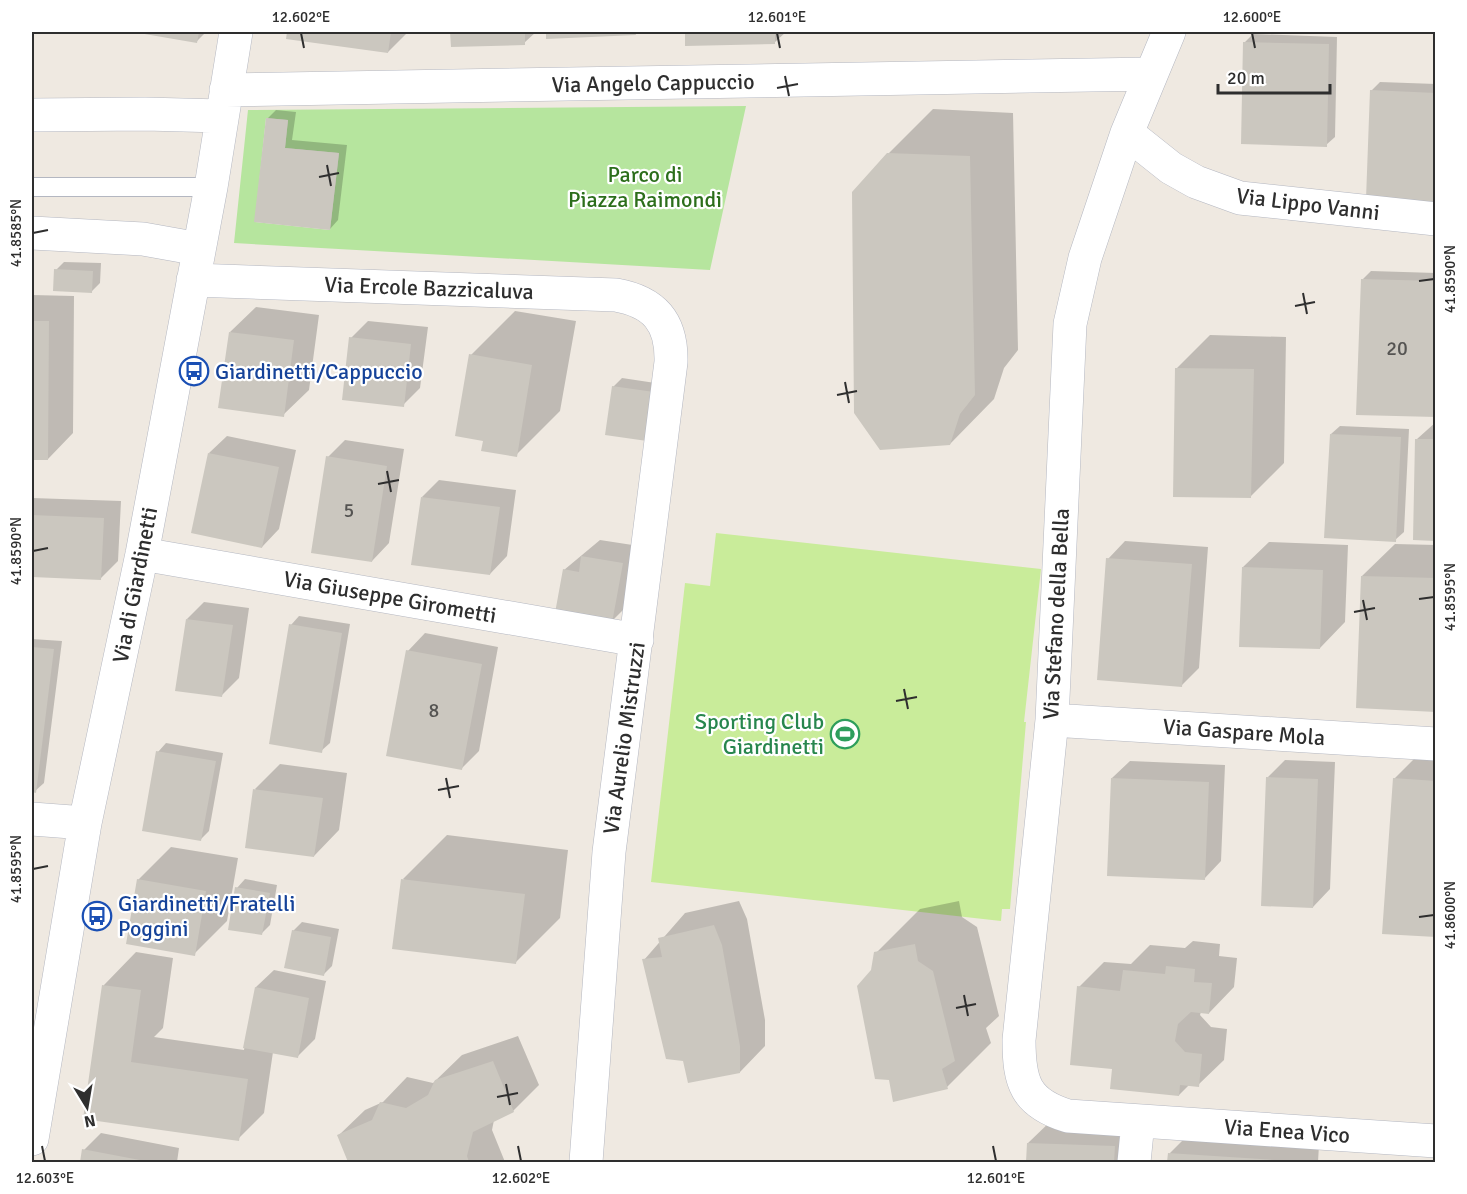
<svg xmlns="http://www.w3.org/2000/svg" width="1467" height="1194" font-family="Signika,sans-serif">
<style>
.green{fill:#b6e59e;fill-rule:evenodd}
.pitch{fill:#c9ec9a}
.shadow{fill:#0003}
.building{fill:#cbc7bf}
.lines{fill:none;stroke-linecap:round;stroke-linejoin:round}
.lane-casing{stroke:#b4b7c1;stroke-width:20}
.street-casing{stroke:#b4b7c1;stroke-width:34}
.lane{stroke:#fff;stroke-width:18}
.street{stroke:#fff;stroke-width:33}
.ticks{fill:none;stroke:#2e2e2e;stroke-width:2}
.labels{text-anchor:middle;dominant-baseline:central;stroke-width:4.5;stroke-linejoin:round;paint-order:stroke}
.number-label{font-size:20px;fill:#555452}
.street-label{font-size:22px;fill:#2e2e2e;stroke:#fff}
.park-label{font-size:22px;fill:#2c6e1b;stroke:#fff}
.transit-label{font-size:22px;fill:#164399;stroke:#fff;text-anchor:start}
.leisure-label{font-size:22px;fill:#27864d;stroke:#fff;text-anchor:end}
.neatline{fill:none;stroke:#2e2e2e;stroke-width:2}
.ticks-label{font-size:15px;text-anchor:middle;fill:#2e2e2e}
</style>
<rect width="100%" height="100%" fill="#efe9e1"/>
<path class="green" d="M 746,106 L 710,270 L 234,243 L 248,110 ZM 266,118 L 288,120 L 285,148 L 339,153 L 330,230 L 255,222 Z"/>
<path class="pitch" d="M 716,533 L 1041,569 L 1024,722 L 1026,722 L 1010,909 L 1002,909 L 1001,921 L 651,882 L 685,583 L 710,586 Z"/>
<path class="shadow" d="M 134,32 L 206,32 L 197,41 Z
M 288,32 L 408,32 L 388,52 L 287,38 Z
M 452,32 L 536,32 L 524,43 L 452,45 Z
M 548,32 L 637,32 L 548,37 Z
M 686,32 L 786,32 L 775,42 L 687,45 Z
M 1253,34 L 1337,37 L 1335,137 L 1326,145 L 1244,43 Z
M 1380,82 L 1436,84 L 1436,200 L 1371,91 Z
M 933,109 L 1013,113 L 1018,350 L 1004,368 L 994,399 L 950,444 L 888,154 Z
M 276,110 L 296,112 L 292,140 L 347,145 L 338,220 L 330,229 L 267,119 Z
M 64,262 L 101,263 L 100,283 L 91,292 L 56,270 Z
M 1371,271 L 1436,273 L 1436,416 L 1363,279 Z
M 32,295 L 74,296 L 73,433 L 48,459 L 32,459 Z
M 256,307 L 319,315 L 309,390 L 283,415 L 230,332 Z
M 515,311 L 576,321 L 560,411 L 516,455 L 484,440 L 471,355 Z
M 368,321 L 428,327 L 420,388 L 403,405 L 351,338 Z
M 1210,335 L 1286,337 L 1284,463 L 1251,496 L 1177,368 Z
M 622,378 L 662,384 L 655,431 L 613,387 Z
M 1436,422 L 1436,539 L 1417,439 Z
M 1340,426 L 1409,429 L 1404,532 L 1395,540 L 1331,434 Z
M 227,436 L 296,450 L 279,529 L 262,547 L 209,453 Z
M 345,440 L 404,449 L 389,543 L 372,561 L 328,457 Z
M 439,480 L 516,490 L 507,556 L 490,574 L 422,497 Z
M 32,498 L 121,501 L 118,561 L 101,578 L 32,575 Z
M 600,540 L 639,546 L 629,604 L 612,621 L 564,570 Z
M 1125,541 L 1208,547 L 1199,668 L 1182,685 L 1108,559 Z
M 1269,542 L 1348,545 L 1345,622 L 1320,648 L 1243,567 Z
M 1395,544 L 1436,545 L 1436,710 L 1362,576 Z
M 204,602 L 249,608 L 239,678 L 221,696 L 187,619 Z
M 299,616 L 350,624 L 330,743 L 321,751 L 291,625 Z
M 425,633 L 498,647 L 479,751 L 461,769 L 408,651 Z
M 32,639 L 62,641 L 44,783 L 35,791 L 32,791 Z
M 166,743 L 223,753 L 209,831 L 200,840 L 158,752 Z
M 1427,746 L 1436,747 L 1436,936 L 1394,779 Z
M 1285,760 L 1335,762 L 1330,889 L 1313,907 L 1268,777 Z
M 1130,761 L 1225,765 L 1221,861 L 1204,879 L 1112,778 Z
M 280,764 L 347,773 L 339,830 L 314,856 L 255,789 Z
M 447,835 L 568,850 L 560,918 L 516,962 L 403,879 Z
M 171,847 L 238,858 L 227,921 L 194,954 L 138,880 Z
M 245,879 L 277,885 L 270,925 L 262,933 L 237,888 Z
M 739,901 L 747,919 L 765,1020 L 765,1046 L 740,1072 L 685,1059 L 644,960 L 685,913 Z
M 959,901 L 962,917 L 977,927 L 999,1016 L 986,1028 L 991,1043 L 947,1087 L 876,953 L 920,909 Z
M 302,922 L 339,929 L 332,966 L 324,974 L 293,931 Z
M 1193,941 L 1220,944 L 1219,956 L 1237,958 L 1234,987 L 1209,1013 L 1201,1012 L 1200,1015 L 1211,1027 L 1227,1029 L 1224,1060 L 1198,1085 L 1189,1085 L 1179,1095 L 1114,1067 L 1079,987 L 1104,962 L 1131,964 L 1150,945 L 1185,948 Z
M 136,952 L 173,958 L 163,1028 L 154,1037 L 244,1050 L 256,987 L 274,970 L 326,981 L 315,1039 L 297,1057 L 273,1052 L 264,1113 L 238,1139 L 84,1117 L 104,985 Z
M 518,1036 L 539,1085 L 513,1111 L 494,1120 L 492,1130 L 505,1162 L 350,1162 L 339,1135 L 365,1110 L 383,1102 L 407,1077 L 433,1083 L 462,1055 Z
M 1054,1118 L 1140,1121 L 1136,1162 L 1027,1162 L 1028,1143 Z
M 101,1133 L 179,1148 L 177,1162 L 81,1162 L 84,1150 Z
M 1187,1136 L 1319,1145 L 1318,1162 L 1169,1162 L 1170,1153 Z"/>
<path class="building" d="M 133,32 L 199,32 L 197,43 Z
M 287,32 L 391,32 L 388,53 L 286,39 Z
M 450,32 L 525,32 L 525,45 L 451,47 Z
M 546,32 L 635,32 L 636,35 L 546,39 Z
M 685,32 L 775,32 L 775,44 L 685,46 Z
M 1243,42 L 1329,44 L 1327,147 L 1241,144 Z
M 1370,90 L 1436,93 L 1436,202 L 1366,199 Z
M 266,118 L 288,120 L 285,148 L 339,153 L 330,230 L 254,222 Z
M 887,153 L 970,156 L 975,395 L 960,414 L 950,445 L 880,450 L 854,413 L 852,192 Z
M 54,269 L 93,271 L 92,293 L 53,291 Z
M 1361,279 L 1436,281 L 1436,417 L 1356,415 Z
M 32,321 L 49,321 L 48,460 L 32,460 Z
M 229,332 L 294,340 L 284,417 L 218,408 Z
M 349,337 L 411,344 L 404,407 L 342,400 Z
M 469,354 L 532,365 L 517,457 L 481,451 L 483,441 L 455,436 Z
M 1175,368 L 1254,369 L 1251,498 L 1173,497 Z
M 612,386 L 654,392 L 647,441 L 605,435 Z
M 1330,434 L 1401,437 L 1396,542 L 1324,538 Z
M 1415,439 L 1436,439 L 1436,541 L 1413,540 Z
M 208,453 L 279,467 L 262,548 L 191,533 Z
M 326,456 L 387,466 L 372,562 L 311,553 Z
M 421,497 L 500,507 L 490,575 L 411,565 Z
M 32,515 L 104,518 L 101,580 L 32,577 Z
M 581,556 L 623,563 L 612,623 L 555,613 L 563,569 L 579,572 Z
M 1106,558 L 1192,564 L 1182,687 L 1097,680 Z
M 1242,567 L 1323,570 L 1320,649 L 1239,647 Z
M 1361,576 L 1436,578 L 1436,712 L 1356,708 Z
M 186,619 L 233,625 L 222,697 L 175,691 Z
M 289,624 L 342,633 L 322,753 L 269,744 Z
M 32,647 L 54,649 L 36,793 L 32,792 Z
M 406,650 L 482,664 L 462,770 L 386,756 Z
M 156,751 L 216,761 L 201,841 L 142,831 Z
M 1266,777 L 1318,779 L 1313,908 L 1261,906 Z
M 1111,778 L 1209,782 L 1205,880 L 1107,876 Z
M 1393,778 L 1436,781 L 1436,937 L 1382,934 Z
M 253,789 L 323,798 L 314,857 L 245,848 Z
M 137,879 L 206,891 L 195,956 L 126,944 Z
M 401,879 L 525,894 L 516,964 L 392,949 Z
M 235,887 L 270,893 L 262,935 L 228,930 Z
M 714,925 L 722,945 L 740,1046 L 740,1073 L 688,1083 L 683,1061 L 666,1059 L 642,959 L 662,957 L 658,938 Z
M 292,930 L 331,937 L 324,976 L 284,968 Z
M 915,944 L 918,961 L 933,971 L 955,1061 L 942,1069 L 948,1089 L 893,1102 L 889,1080 L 875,1079 L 857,986 L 871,970 L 874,952 Z
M 1166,966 L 1195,969 L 1194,982 L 1212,983 L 1209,1014 L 1191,1012 L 1178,1024 L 1175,1041 L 1185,1052 L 1202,1054 L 1199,1087 L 1180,1085 L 1179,1096 L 1110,1089 L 1112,1069 L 1070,1065 L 1077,986 L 1120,991 L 1123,970 L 1165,974 Z
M 102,985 L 141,990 L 131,1062 L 248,1079 L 239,1141 L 83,1119 Z
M 255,987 L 309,998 L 298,1058 L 243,1048 Z
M 493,1061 L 514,1112 L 473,1132 L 467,1156 L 469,1162 L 348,1162 L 337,1135 L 372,1120 L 380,1102 L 406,1108 L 428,1095 L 435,1080 Z
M 1027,1143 L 1115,1146 L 1114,1162 L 1026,1162 Z
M 82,1149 L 145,1161 L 145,1162 L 80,1162 Z
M 1168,1153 L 1290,1161 L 1289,1162 L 1167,1162 Z"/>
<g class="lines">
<g class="lane-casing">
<path id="lane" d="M 32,187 L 211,187"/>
</g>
<g class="street-casing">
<path id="street" d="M 1169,32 L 1127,133 L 1085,258 L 1070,324 L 1052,720 L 1019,1040 C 1019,1082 1025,1103 1068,1116 L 1436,1141
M 226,90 L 1151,74
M 32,115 L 145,114 L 221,116
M 1127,133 L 1171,168 L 1196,182 L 1240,198 L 1436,219
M 32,233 L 143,239 L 199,249
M 193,280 L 616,295 C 655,302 672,322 671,362 L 609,852 L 586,1162
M 142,554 L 637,640
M 1052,720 L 1436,744
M 32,819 L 85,823
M 32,1139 L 85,823 L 142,554 L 211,187 L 236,32
M 1134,1162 L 1138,1122"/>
</g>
<use href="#lane" class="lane"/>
<use href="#street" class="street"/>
</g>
<path class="ticks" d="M 301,33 L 304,48M 777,33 L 780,48M 1252,33 L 1255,48M 785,76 L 789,96M 777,88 L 798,84M 327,165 L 331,186M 319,177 L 339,173M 33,233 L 48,230M 1419,281 L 1434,279M 1303,293 L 1307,314M 1295,306 L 1315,302M 845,382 L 849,403M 837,395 L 857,391M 387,471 L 391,492M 378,484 L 399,480M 33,551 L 48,548M 1419,599 L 1434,597M 1363,600 L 1367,620M 1354,612 L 1375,608M 904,689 L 908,709M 896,701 L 917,697M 446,778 L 450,798M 438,790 L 459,786M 33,869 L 48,866M 1419,917 L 1434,915M 964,995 L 968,1016M 956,1008 L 976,1004M 506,1084 L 510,1105M 497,1097 L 518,1093M 42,1146 L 45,1161M 518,1146 L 521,1161M 993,1146 L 996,1161"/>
<defs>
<g id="bus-ring" transform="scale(1.5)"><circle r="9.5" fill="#fff" stroke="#1a4fb4" stroke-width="1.5"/><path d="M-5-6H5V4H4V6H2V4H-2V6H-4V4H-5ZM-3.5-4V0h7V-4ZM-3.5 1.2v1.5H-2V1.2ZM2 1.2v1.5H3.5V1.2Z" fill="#1a4fb4"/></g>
<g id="stadium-ring" transform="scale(1.5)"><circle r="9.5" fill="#fff" stroke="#2e9e5b" stroke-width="1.5"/><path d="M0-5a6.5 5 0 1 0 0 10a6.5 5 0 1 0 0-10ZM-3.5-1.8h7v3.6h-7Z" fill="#2e9e5b"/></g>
</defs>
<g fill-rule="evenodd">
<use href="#bus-ring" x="194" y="371"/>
<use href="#stadium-ring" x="845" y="734"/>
<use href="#bus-ring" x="97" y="916"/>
</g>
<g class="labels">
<g class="number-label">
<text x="1397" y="348">20</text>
<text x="349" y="510">5</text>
<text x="434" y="710">8</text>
</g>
<g class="street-label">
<text transform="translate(653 83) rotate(-1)">Via Angelo Cappuccio</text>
<text transform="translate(1308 204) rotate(7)">Via Lippo Vanni</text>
<text transform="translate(429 288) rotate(2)">Via Ercole Bazzicaluva</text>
<text transform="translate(135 585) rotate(-79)">Via di Giardinetti</text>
<text transform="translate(390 597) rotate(10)">Via Giuseppe Girometti</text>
<text transform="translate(1056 614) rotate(-87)">Via Stefano della Bella</text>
<text transform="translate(1244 732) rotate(4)">Via Gaspare Mola</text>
<text transform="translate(624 738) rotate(-82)">Via Aurelio Mistruzzi</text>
<text transform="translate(1287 1131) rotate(4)">Via Enea Vico</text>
</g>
<g class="park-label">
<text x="645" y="174">Parco di<tspan x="645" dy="25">Piazza Raimondi</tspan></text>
</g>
<g class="transit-label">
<text x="215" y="371">Giardinetti/Cappuccio</text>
<text x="118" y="903">Giardinetti/Fratelli<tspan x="118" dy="25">Poggini</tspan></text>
</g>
<g class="leisure-label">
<text x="824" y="721">Sporting Club<tspan x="824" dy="25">Giardinetti</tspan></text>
</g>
</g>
<rect width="1467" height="1194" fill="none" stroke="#ffffff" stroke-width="66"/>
<g transform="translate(87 1107) rotate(169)" stroke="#ffffff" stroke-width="4.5" paint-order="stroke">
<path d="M0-4.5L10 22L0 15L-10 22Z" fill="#2e2e2e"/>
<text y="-9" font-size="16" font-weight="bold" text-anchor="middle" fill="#2e2e2e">N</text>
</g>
<path d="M1218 84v9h112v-9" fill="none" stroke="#2e2e2e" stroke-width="3"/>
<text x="1227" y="84" font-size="18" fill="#2e2e2e" stroke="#ffffff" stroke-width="4.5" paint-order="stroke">20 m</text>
<rect x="33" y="33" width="1401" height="1128" class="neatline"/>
<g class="ticks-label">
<text x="301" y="22">12.602°E</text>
<text x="777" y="22">12.601°E</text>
<text x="1252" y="22">12.600°E</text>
<text transform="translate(16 233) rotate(-90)" y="5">41.8585°N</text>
<text transform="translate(1450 279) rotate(-90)" y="5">41.8590°N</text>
<text transform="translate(16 551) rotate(-90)" y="5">41.8590°N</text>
<text transform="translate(1450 597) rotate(-90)" y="5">41.8595°N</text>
<text transform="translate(16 869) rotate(-90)" y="5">41.8595°N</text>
<text transform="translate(1450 915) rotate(-90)" y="5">41.8600°N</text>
<text x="45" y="1183">12.603°E</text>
<text x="521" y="1183">12.602°E</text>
<text x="996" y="1183">12.601°E</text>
</g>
</svg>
